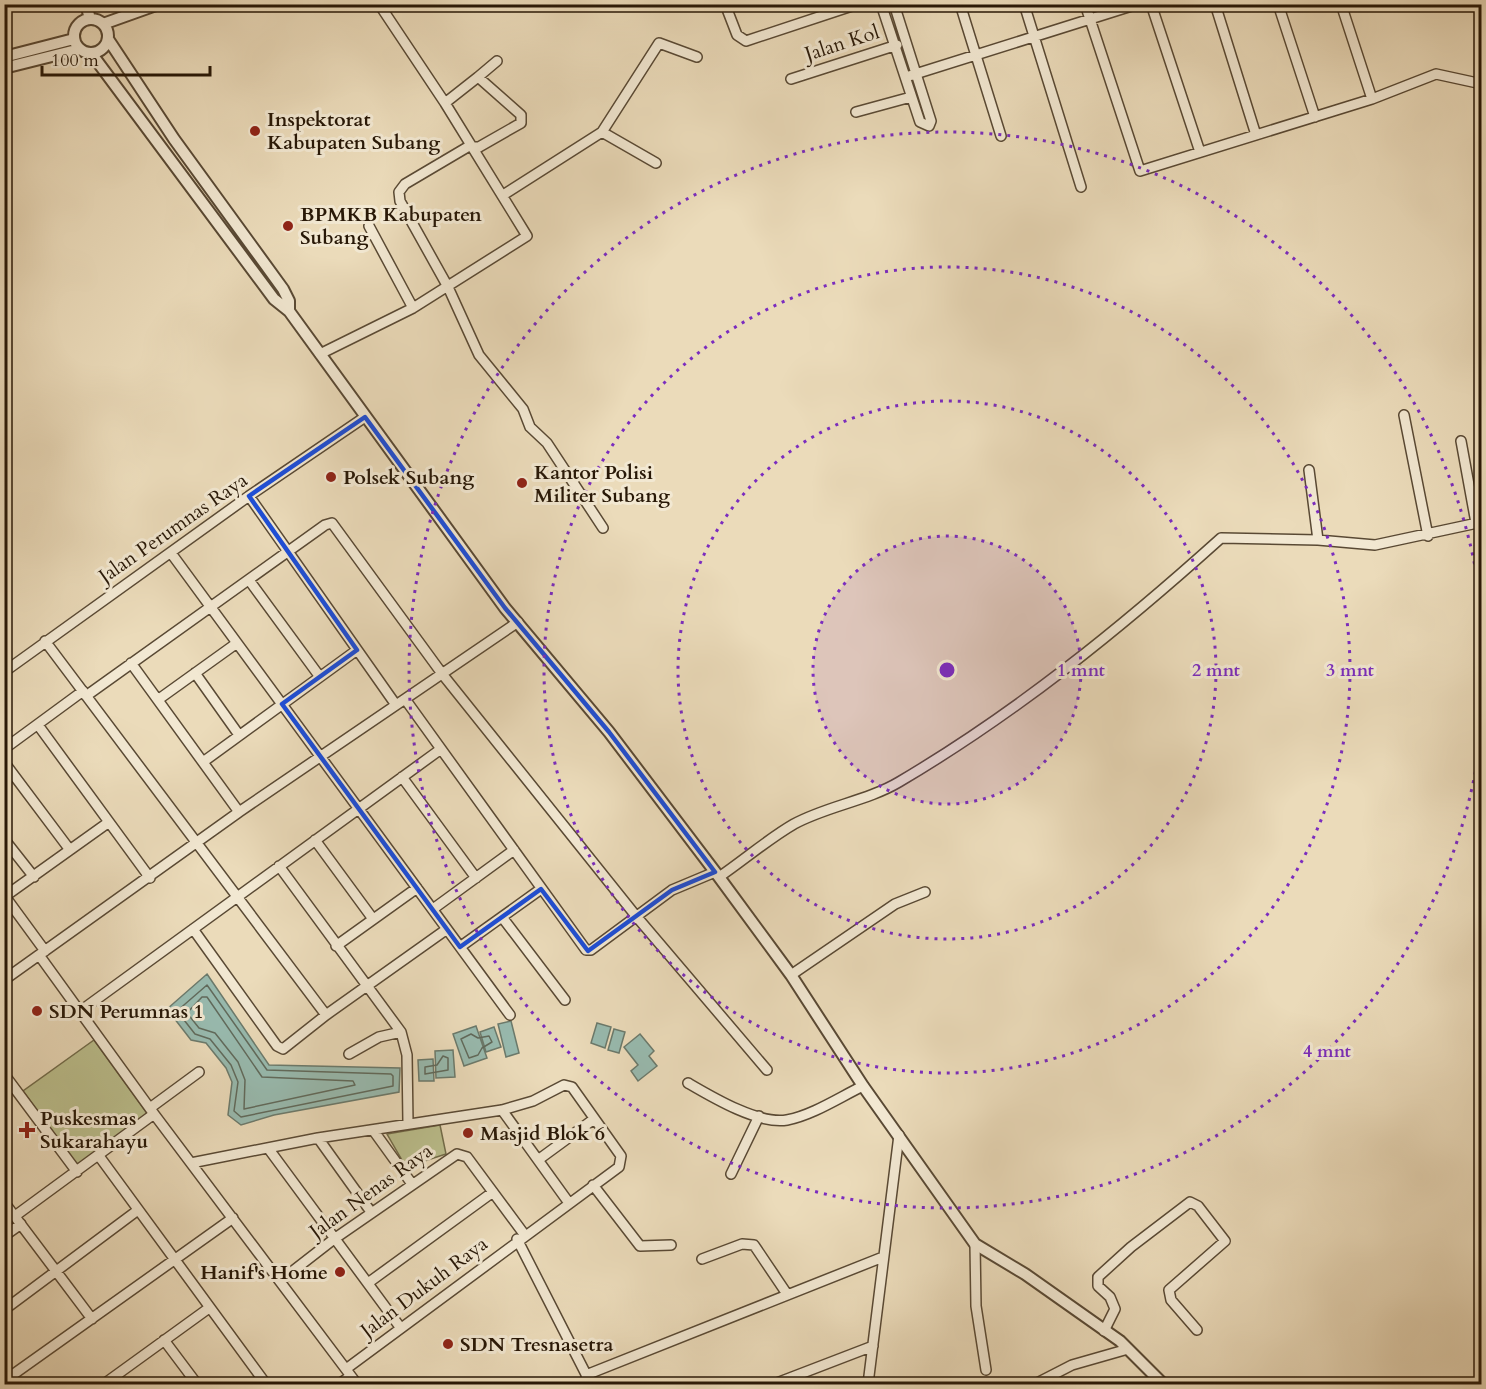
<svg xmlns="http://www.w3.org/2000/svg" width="1486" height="1389" font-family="Cardo,serif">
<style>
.green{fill:#bbbf8d;stroke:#726c4a;stroke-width:1.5}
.water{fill:#98bbb0;stroke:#6b7a6c;stroke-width:1.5}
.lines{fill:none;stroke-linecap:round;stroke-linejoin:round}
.shore{stroke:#606a5c;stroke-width:1.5}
.minor-casing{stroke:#594934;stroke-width:12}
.tertiary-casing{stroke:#594934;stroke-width:14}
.minor{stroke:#f2e8d2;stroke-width:9}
.tertiary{stroke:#f2e8d2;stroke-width:10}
.marked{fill:none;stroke:#1d4ed8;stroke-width:4.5;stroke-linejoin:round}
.ring{fill:none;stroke:#7b2cbf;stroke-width:3;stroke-dasharray:3 6}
.poi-dot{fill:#8f2418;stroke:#f2e8d2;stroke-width:2}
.labels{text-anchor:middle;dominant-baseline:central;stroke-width:6;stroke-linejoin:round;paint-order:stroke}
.street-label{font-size:20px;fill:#281807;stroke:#f2e8d2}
.poi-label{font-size:20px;font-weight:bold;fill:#281807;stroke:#f2e8d2;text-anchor:start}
.centre{fill:#7b2cbf;stroke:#f2e8d2;stroke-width:3}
.ring-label{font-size:18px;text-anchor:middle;font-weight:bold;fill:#7b2cbf;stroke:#f2e8d2;stroke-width:6;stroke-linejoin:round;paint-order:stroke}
</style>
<rect width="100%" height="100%" fill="#ebdbba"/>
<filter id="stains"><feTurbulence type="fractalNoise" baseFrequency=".00333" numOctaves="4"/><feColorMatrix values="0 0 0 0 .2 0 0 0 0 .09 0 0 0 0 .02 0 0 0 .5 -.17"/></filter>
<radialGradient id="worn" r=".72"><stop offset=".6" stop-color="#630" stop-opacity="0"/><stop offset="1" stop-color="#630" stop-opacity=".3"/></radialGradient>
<path class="green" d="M 94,1040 L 149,1116 L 78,1167 L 23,1091 Z
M 440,1125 L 446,1154 L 406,1167 L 387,1134 Z"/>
<path class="water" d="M 207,974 L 269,1065 L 400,1068 L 399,1092 L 274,1115 L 241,1125 L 228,1115 L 232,1082 L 226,1068 L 206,1043 L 191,1040 L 167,1009 Z
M 511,1021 L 519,1053 L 506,1057 L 498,1024 Z
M 597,1023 L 611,1027 L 605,1048 L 591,1043 Z
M 476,1026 L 487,1058 L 464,1066 L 453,1034 Z
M 494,1027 L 501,1047 L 486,1052 L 480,1032 Z
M 614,1029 L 625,1032 L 619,1053 L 608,1050 Z
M 640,1034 L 654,1051 L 649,1056 L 657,1066 L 638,1081 L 631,1071 L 638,1065 L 624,1047 Z
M 453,1050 L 455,1077 L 436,1078 L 435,1051 Z
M 433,1059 L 434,1081 L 419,1081 L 418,1060 Z"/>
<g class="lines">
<path class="shore" d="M 207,985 L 267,1070 L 391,1074 L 393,1076 L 393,1086 L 241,1117 L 234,1111 L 238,1082 L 231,1065 L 210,1039 L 195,1034 L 177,1011 Z
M 202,997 L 207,997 L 262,1077 L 353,1081 L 355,1085 L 244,1109 L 245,1080 L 238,1062 L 215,1033 L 199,1028 L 187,1013 Z
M 471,1034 L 478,1038 L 489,1036 L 492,1042 L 482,1048 L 478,1055 L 469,1058 L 461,1039 Z
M 443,1056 L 448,1058 L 448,1070 L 425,1074 L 425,1067 L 437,1065 Z"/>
<g class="minor-casing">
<path id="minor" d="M 725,4 L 737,35 L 746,41 L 858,4
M 881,4 L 920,122 L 929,126 L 931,121 L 894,4
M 960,4 L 1001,136
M 1024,4 L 1081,187
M 1085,4 L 1140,171 L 1372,99
M 1151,4 L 1200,152
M 1215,4 L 1256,135
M 1278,4 L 1315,117
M 1341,4 L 1372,99 L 1436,74 L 1482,84
M 909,76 L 1138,4
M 478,77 L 497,61
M 791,79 L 897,45
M 445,103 L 478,77 L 521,115 L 521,123 L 479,147 L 472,147
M 856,112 L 911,97
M 602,132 L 656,163
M 471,145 L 405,184 L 399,192 L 400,201 L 448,287 L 479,355 L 523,409 L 530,427 L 547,443 L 603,528
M 503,195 L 602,132 L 659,43 L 697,57
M 369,226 L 413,308
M 320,354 L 413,308 L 527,236 L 445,103 L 379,4
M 1404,415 L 1428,536
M 1461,441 L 1476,523
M 1309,470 L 1318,540
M 249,496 L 396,705
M 171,553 L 510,1015
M 249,580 L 320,677
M 45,641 L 326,1015
M 131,663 L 239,812
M 4,672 L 249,496 L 365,417
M 195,673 L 239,735
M 86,696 L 325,525 L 332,523 L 443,675 L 636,916 L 767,1070
M 159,699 L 237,643
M 405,699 L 586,950 L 591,950 L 672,890 L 715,872
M 38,725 L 150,878
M 4,749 L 83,691
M 4,762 L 70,850
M 203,762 L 357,650
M 402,777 L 476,878
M 4,839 L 34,877
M 315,840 L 373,919
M 279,866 L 401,1032 L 407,1055 L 408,1123
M 719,877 C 744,860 768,839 794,824 C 827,806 867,801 899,782 C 1016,713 1121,628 1221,538 L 1318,540 L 1375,545 L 1482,522
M 4,895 L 45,951
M 4,897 L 109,822
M 433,909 L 514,850
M 502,917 L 565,1000
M 193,929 L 277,1046 L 283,1049 L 326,1015 L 447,929
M 336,946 L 417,888
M 460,947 L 541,889
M 39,955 L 154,1114 L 357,1384
M 791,975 L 895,904 L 925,892
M 4,980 L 239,812 L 518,622
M 79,1012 L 441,749
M 349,1054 L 379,1037 L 401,1032
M 4,1074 L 77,1172
M 688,1083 C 712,1097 759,1125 787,1120 C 813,1115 840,1097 863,1086
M 150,1108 L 199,1072
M 502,1110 L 569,1203
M 373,1130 L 412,1184
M 318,1138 L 371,1212
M 268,1148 L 400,1327
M 99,1156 L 266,1384
M 538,1160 L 594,1119
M 191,1163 L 318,1138 L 502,1110 L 533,1101 L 564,1085 L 572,1087 L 621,1156 L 619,1167 L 346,1369
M 731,1174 L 759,1116
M 593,1185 L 640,1246 L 671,1245
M 4,1202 L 92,1319
M 15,1216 L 154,1114
M 4,1236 L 21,1224
M 517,1239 L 591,1384
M 975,1244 L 976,1306 L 986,1370
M 702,1259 L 742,1244 L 754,1245 L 787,1294
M 280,1281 L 334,1239 L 457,1154 L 467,1157 L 524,1234
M 368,1283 L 493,1192
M 4,1310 L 138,1210
M 1104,1331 L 1115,1309 L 1110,1297 L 1098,1286 L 1098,1277 L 1131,1247 L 1190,1202 L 1198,1206 L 1225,1241 L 1169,1290 L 1171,1300 L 1197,1330
M 164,1340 L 197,1384
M 586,1375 L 883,1257
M 4,1381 L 233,1218
M 104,1384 L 209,1308
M 339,1384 L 351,1376
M 774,1384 L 873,1346
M 868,1384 L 899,1135
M 1035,1384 L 1072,1365 L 1128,1349"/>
</g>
<g class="tertiary-casing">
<path id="tertiary" d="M 86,4 L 90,19
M74 36a17 17 0 1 1 34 0a17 17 0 1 1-34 0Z
M 103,24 L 159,4
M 108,39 L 174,139 L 283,289 L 289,301 L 289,311
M 91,53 L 274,299 L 289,311 L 505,608 L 609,732 L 719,877 L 791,975 L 863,1086 L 975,1244 L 1025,1274 L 1120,1341 L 1163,1384
M 4,57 L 74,39
M 4,68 L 80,49"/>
</g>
<use href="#minor" class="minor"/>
<use href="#tertiary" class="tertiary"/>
</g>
<path class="marked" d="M 365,417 L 505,608 L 609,732 L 715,872 L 672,890 L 588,951 L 541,889 L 460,947 L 282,704 L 357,650 L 249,496 Z"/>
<circle cx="947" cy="670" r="134" fill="#7b2cbf" fill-opacity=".12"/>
<g class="ring">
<circle cx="947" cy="670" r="134"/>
<circle cx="947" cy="670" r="269"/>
<circle cx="947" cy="670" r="403"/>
<path d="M1481 736A538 538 0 1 1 1481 604"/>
</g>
<g class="poi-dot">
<circle cx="255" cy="131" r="6"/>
<circle cx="288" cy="226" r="6"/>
<circle cx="331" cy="477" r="6"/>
<circle cx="522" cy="483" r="6"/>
<circle cx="37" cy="1011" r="6"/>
<path d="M24 1121h6v6h6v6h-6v6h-6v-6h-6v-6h6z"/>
<circle cx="468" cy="1133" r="6"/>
<circle cx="340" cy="1272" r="6"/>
<circle cx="448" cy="1344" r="6"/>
</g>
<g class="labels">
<g class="street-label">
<text transform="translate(842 43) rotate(-18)">Jalan Kol</text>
<text transform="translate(173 528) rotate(-35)">Jalan Perumnas Raya</text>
<text transform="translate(371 1191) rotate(-36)">Jalan Nenas Raya</text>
<text transform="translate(424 1287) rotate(-37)">Jalan Dukuh Raya</text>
</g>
<g class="poi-label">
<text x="267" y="119">Inspektorat<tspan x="267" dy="23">Kabupaten Subang</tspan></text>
<text x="300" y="214">BPMKB Kabupaten<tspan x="300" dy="23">Subang</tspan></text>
<text x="534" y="472">Kantor Polisi<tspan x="534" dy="23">Militer Subang</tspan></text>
<text x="343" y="477">Polsek Subang</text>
<text x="49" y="1011">SDN Perumnas 1</text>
<text x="40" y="1118">Puskesmas<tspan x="40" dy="23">Sukarahayu</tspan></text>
<text x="480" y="1133">Masjid Blok 6</text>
<text x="328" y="1272" text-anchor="end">Hanif's Home</text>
<text x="460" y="1344">SDN Tresnasetra</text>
</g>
</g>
<circle cx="947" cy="670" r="9" class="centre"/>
<g class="ring-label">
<text x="1081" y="676">1 mnt</text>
<text x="1216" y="676">2 mnt</text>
<text x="1350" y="676">3 mnt</text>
<text x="1327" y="1057">4 mnt</text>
</g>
<rect width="1486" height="1389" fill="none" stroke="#ebdbba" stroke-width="24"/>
<rect x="6" y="6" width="1474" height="1377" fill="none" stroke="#281807" stroke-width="3"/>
<rect x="12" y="12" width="1462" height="1365" fill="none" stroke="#281807" stroke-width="1.5"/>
<path d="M42 66v9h168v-9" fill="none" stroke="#281807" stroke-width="3"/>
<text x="51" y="66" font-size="18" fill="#281807" stroke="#f2e8d2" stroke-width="4.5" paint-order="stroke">100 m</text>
<rect width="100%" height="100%" filter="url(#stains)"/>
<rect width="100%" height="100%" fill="url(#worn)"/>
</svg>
